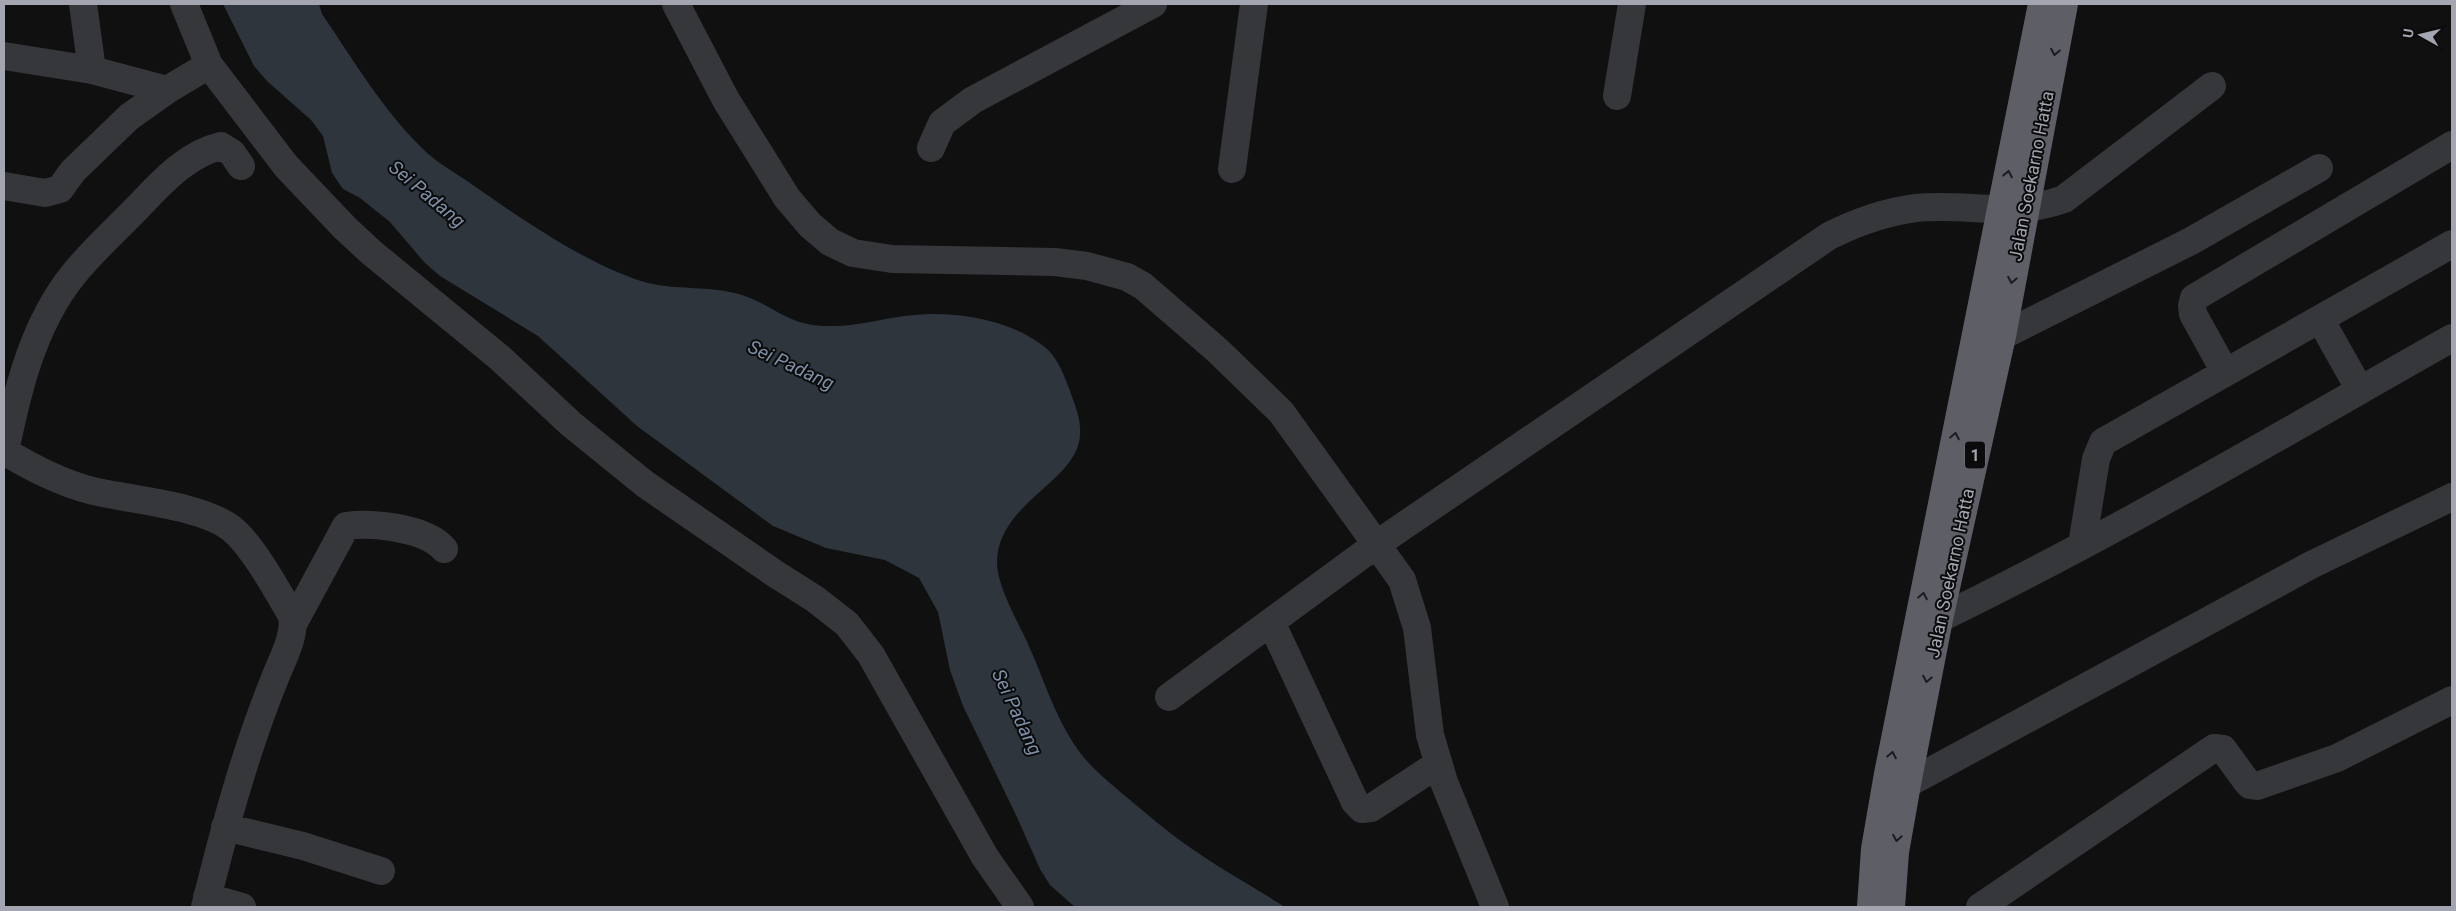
<svg xmlns="http://www.w3.org/2000/svg" width="2456" height="911" font-family="Roboto,sans-serif">
<style>
.water{fill:#2f353c}
.lines{fill:none;stroke-linecap:round;stroke-linejoin:round}
.minor{stroke:#36373a;stroke-width:28}
.highway{stroke:#5e5f66;stroke-width:28}
.oneway{stroke:#1c1c1e}
.labels{text-anchor:middle;dominant-baseline:central;stroke-width:4;stroke-linejoin:round;paint-order:stroke}
.shield{fill:#0b0b0c;stroke:#75777f;stroke-width:1}
.shield-label{font-size:16px;font-weight:bold;fill:#a3a5b0}
.street-label{font-size:18px;fill:#a3a5b0;stroke:#0b0b0c}
.water-label{font-size:19px;font-style:italic;fill:#7e8fa7;stroke:#0b0b0c}
</style>
<rect width="100%" height="100%" fill="#101011"/>
<path class="water" d="M 223,4 L 319,4 L 322,14 C 354,61 384,112 426,152 C 439,164 456,173 470,183 C 520,218 583,262 641,281 C 673,291 710,285 742,295 C 776,306 787,326 829,326 C 859,327 886,317 915,315 C 955,311 1010,320 1042,345 C 1057,355 1064,375 1070,391 C 1074,403 1080,416 1080,429 C 1084,481 996,500 997,564 C 998,588 1018,622 1028,644 C 1043,677 1054,714 1074,744 C 1089,768 1115,787 1136,805 C 1152,818 1168,832 1185,844 C 1217,867 1252,886 1285,907 L 1075,907 L 1050,885 L 1040,869 L 1016,815 L 963,706 L 950,670 L 938,612 L 919,578 L 885,560 L 826,548 L 773,526 L 637,426 L 538,336 L 440,276 L 425,263 L 390,222 L 360,198 L 343,189 L 332,173 L 323,136 L 311,120 L 267,81 L 254,66 Z"/>
<g class="lines">
<path class="minor" d="M 83,4 L 92,70
M 676,4 L 726,100 L 787,198 L 810,225 L 830,242 L 853,253 L 892,259 L 1055,262 L 1087,266 L 1127,277 L 1143,286 L 1217,350 L 1281,412 L 1402,580 L 1417,628 L 1430,735 L 1444,782 L 1495,907
M 4,56 L 92,70 L 167,90
M 209,65 L 286,166 L 345,228 L 372,253 L 500,358 L 571,424 L 645,484 L 774,573 L 815,599 L 847,624 L 871,655 L 985,857 L 1020,907
M 1617,96 L 1632,4
M 931,148 L 942,123 L 973,100 L 1153,4
M 1232,169 L 1254,4
M 4,186 L 45,193 L 60,189 L 73,171 L 129,117 L 167,90 L 209,65 L 184,4
M 2320,319 L 2360,390
M 2002,336 L 2191,241 L 2319,168
M 2225,372 L 2193,314 L 2192,306 L 2194,298 L 2452,145
M 4,451 C 33,468 61,483 93,491 C 131,500 202,505 232,529 C 253,546 278,592 292,616 C 296,635 282,660 275,678 C 245,752 224,830 205,907
M 5,452 C 17,391 33,325 73,275 C 92,251 118,228 139,206 C 162,182 187,154 221,146 L 232,153 L 241,166
M 2082,545 L 2096,459 L 2103,442 L 2452,244
M 1271,622 L 1355,802 L 1362,809 L 1371,808 L 1438,764
M 293,624 L 346,526 C 372,522 426,528 444,549
M 1920,628 C 2102,541 2277,437 2452,338
M 1169,697 L 1377,544 L 1829,236 C 1857,222 1884,212 1916,208 C 1968,203 2013,218 2064,199 L 2212,86
M 1889,791 L 1907,784 L 2311,565 L 2452,497
M 225,827 L 303,846 L 381,871
M 207,897 L 242,907
M 1980,907 L 2214,748 L 2223,749 L 2247,782 L 2250,785 L 2257,786 L 2337,758 L 2452,700"/>
<path class="highway" d="M 1871,907 L 1875,849 L 1888,774 L 2042,4
M 1891,907 L 1895,852 L 1907,784 L 1939,619 L 2002,336 L 2064,4"/>
</g>
<defs><path id="oneway-chevron" d="M-2-3.5L2.5 0L-2 3.5" fill="none" stroke-width="1.6" stroke-linecap="round" stroke-linejoin="round" transform="scale(1.25)"/></defs>
<g class="oneway">
<use href="#oneway-chevron" transform="translate(2055 52) rotate(101)"/>
<use href="#oneway-chevron" transform="translate(2008 174) rotate(-79)"/>
<use href="#oneway-chevron" transform="translate(2012 280) rotate(100)"/>
<use href="#oneway-chevron" transform="translate(1955 436) rotate(-79)"/>
<use href="#oneway-chevron" transform="translate(1923 596) rotate(-79)"/>
<use href="#oneway-chevron" transform="translate(1927 679) rotate(101)"/>
<use href="#oneway-chevron" transform="translate(1892 755) rotate(-79)"/>
<use href="#oneway-chevron" transform="translate(1897 838) rotate(100)"/>
</g>
<g class="labels">
<rect class="shield" x="1965" y="441.5" width="20" height="27" rx="4"/>
<g class="shield-label">
<text x="1975" y="455">1</text>
</g>
<g class="street-label">
<text transform="translate(2031 176) rotate(-79)">Jalan Soekarno Hatta</text>
<text transform="translate(1950 573) rotate(-78)">Jalan Soekarno Hatta</text>
</g>
<g class="water-label">
<text transform="translate(427 194) rotate(40)">Sei Padang</text>
<text transform="translate(791 365) rotate(25)">Sei Padang</text>
<text transform="translate(1017 712) rotate(65)">Sei Padang</text>
</g>
</g>
<rect width="2456" height="911" fill="none" stroke="#a3a5b0" stroke-width="10"/>
<g transform="translate(2421 35) rotate(278)" stroke="#0b0b0c" stroke-width="4" paint-order="stroke">
<path d="M0-4L9 19L0 12L-9 19Z" fill="#a3a5b0"/>
<text y="-8" font-size="14" font-weight="bold" text-anchor="middle" fill="#a3a5b0">U</text>
</g>
</svg>
